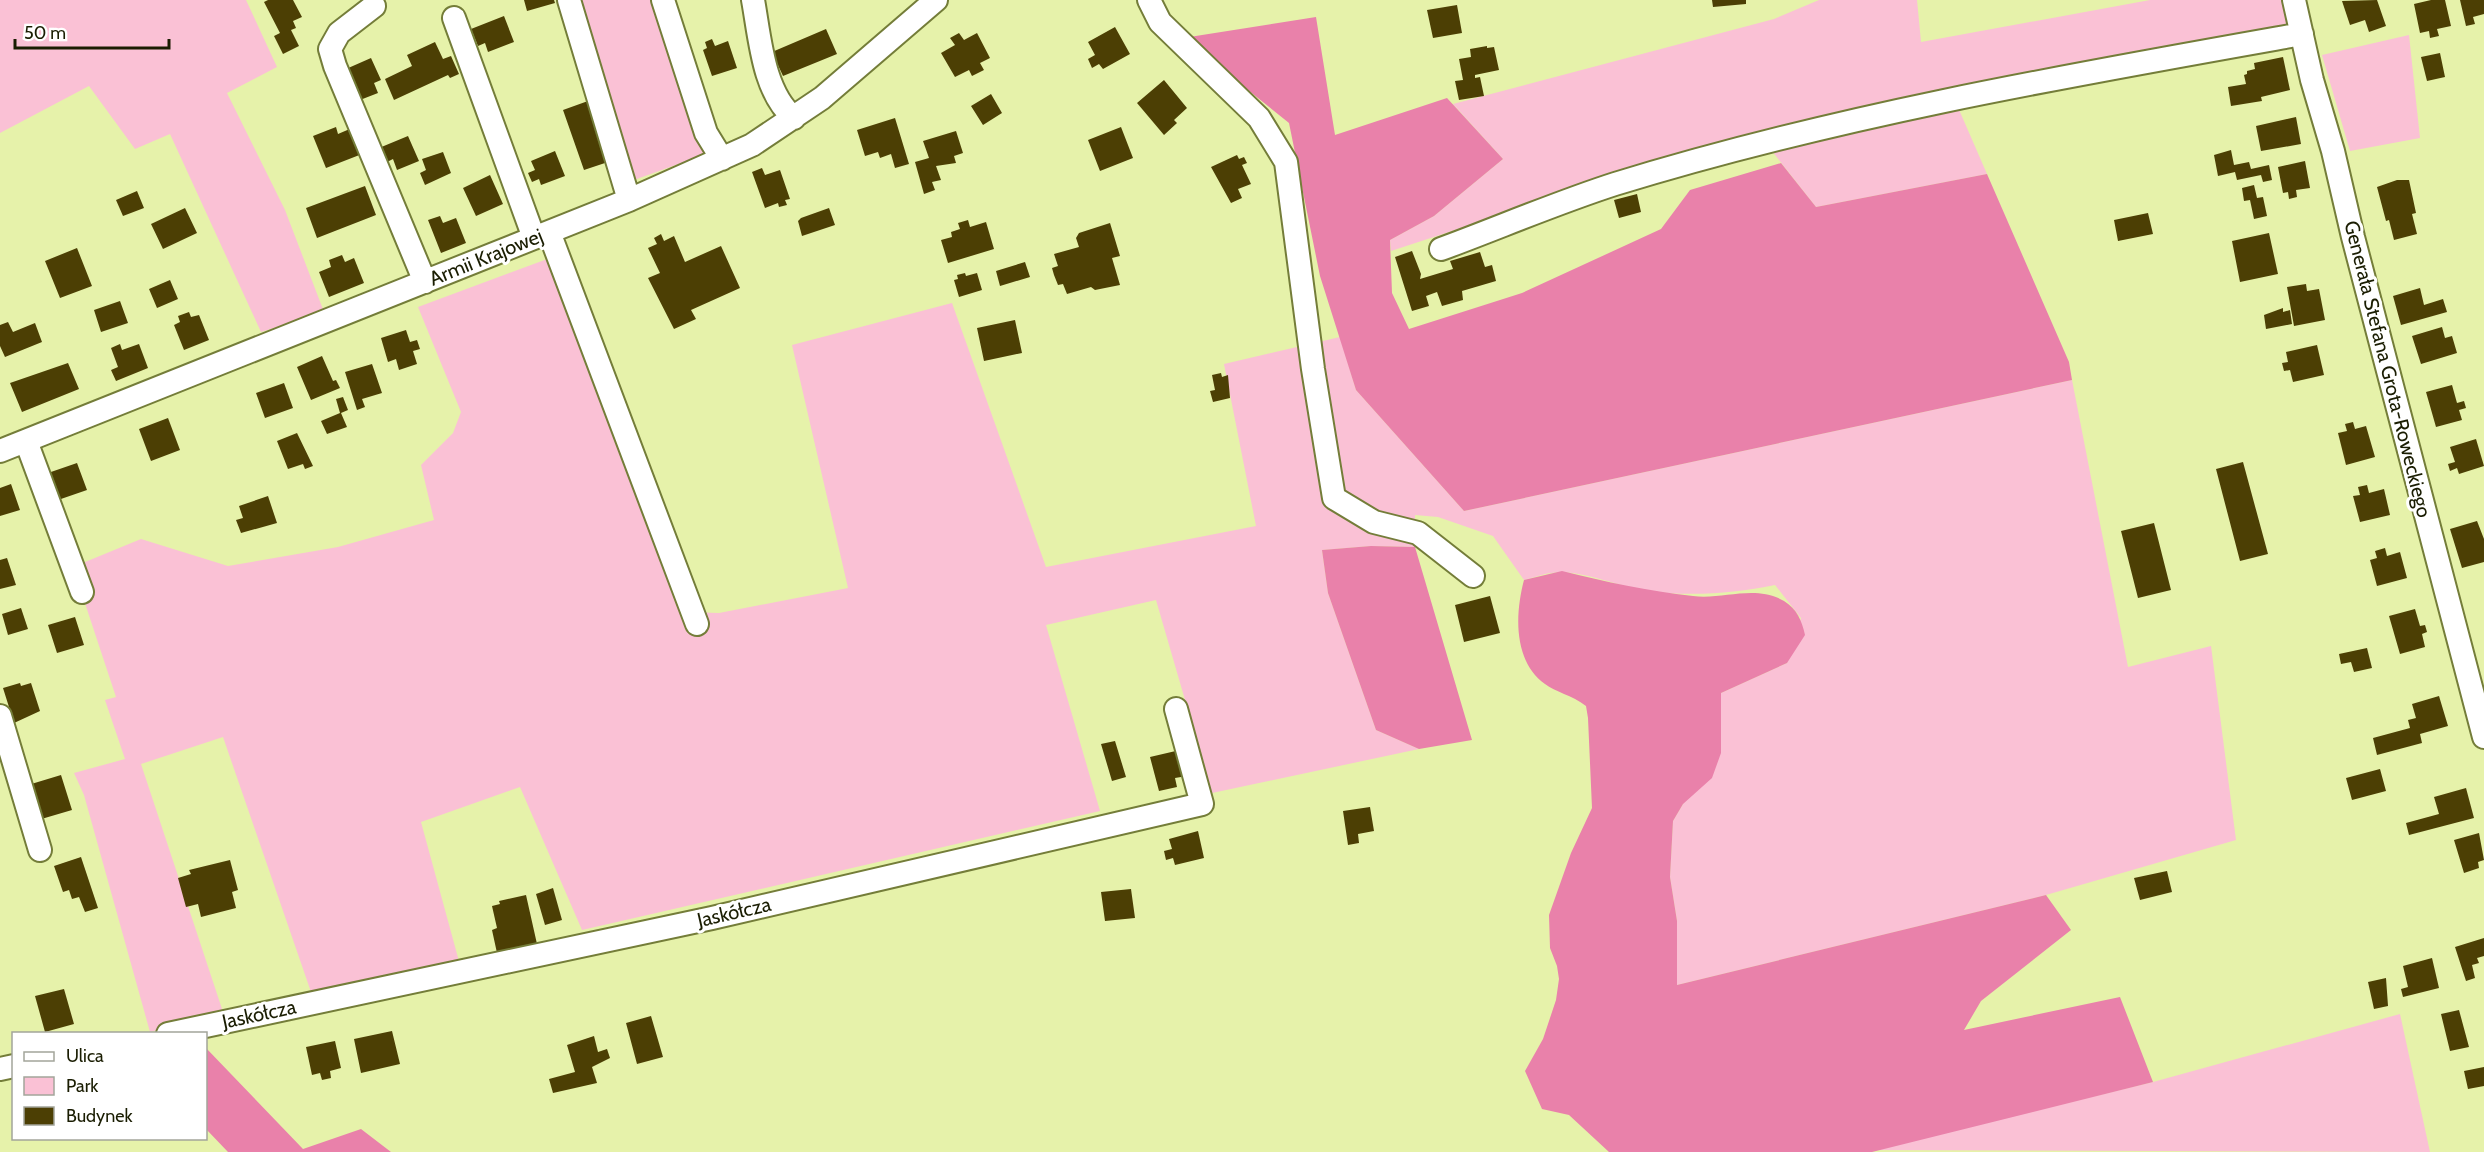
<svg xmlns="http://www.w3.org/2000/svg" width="2484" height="1152" font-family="Cabin,sans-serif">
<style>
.green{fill:#fac1d5}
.forest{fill:#e981aa}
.building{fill:#4c3f04}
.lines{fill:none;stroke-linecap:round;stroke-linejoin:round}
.minor-casing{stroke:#747d39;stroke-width:26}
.minor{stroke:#fff;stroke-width:22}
.labels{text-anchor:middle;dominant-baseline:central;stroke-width:6;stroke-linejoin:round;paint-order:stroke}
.street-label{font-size:20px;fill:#1a1d02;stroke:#fff}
</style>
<rect width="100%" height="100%" fill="#e6f2aa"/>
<path class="green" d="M 0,0 L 246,0 L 277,67 L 227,93 L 285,210 L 324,312 L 261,332 L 170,134 L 135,149 L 89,86 L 0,133 Z
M 576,0 L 659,0 L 709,153 L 634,180 Z
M 1819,0 L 1917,0 L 1921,42 L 2150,0 L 2285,0 L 2293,28 L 1510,212 L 1391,251 L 1390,240 L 1434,216 L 1503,159 L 1453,104 L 1774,19 Z
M 2409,35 L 2420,138 L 2350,151 L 2322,55 Z
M 1957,105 L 1987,174 L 1816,207 L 1772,151 Z
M 550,258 L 686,612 L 719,613 L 848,588 L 792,345 L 952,303 L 1046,567 L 1256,526 L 1224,364 L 1340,337 L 1356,390 L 1464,511 L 2072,380 L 2128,667 L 2211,646 L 2236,840 L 2046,895 L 1677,985 L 1677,921 L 1670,877 L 1673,821 L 1683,804 L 1721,693 L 1787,663 L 1801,618 L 1775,585 C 1731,594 1686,597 1642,590 C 1613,585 1580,569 1551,573 C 1542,574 1532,578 1524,580 L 1493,536 L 1438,517 L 1415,515 L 1415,547 L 1371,546 L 1322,550 L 1328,593 L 1376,730 L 1419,749 L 1212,793 L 1156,600 L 1046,625 L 1100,811 L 582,930 L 520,787 L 421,822 L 460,965 L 311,992 L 223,737 L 141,764 L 223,1012 L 150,1032 L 84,795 L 74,773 L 125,759 L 105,700 L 116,697 L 73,567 L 141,539 L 228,566 L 338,547 L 434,520 L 421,465 L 453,433 L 461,412 L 418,307 Z
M 2400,1014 L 2430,1152 L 1871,1150 L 2153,1082 Z"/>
<path class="forest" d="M 1316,17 L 1335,135 L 1447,98 L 1503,159 L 1434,216 L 1390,240 L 1392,293 L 1409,329 L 1522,293 L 1661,229 L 1690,190 L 1781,163 L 1816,207 L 1987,174 L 2069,362 L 2072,380 L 1464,511 L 1356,390 L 1320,276 L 1289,123 L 1183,38 Z
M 1371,546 L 1415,547 L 1472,740 L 1419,749 L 1376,730 L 1328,593 L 1322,550 Z
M 1562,571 C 1606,582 1648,591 1693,596 C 1723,600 1755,584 1784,601 C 1797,609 1802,621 1805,635 L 1787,663 L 1721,693 L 1721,753 L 1712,778 L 1683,804 L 1673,821 L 1670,877 L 1677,921 L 1677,985 L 2046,895 L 2071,930 L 1981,1001 L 1964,1030 L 2120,997 L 2153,1082 L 1872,1152 L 1609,1152 L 1569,1115 L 1542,1109 L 1525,1071 L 1543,1039 L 1556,1000 L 1559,979 L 1557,966 L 1550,948 L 1549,915 L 1571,853 L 1592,808 L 1588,718 L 1586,706 C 1572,695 1555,692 1545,684 C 1513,661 1515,614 1524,580 Z
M 206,1048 L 303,1149 L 361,1129 L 391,1152 L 228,1152 L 206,1129 Z"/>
<path class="building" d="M 268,0 L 293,0 L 302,17 L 293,21 L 296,28 L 291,30 L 299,46 L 283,54 L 274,36 L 280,33 L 264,2 Z
M 524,0 L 554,0 L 555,3 L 527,11 Z
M 1712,0 L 1746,0 L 1746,4 L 1713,7 Z
M 2377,0 L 2386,26 L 2369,32 L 2365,20 L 2350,25 L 2342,1 Z
M 2431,0 L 2445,0 L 2451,26 L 2437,29 L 2439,36 L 2430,38 L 2429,31 L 2420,33 L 2414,4 Z
M 2460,0 L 2484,0 L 2484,14 L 2473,17 L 2475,24 L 2466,26 Z
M 1457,5 L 1462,33 L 1433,38 L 1427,10 Z
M 504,16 L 514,42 L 488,52 L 485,43 L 478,46 L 471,29 Z
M 1115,27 L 1130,54 L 1103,69 L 1099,64 L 1092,68 L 1088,59 L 1095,55 L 1088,42 Z
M 826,29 L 837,54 L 783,76 L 772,52 Z
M 959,33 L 964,40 L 977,33 L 990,58 L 980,63 L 984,70 L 972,76 L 969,70 L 955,77 L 941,53 L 955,45 L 950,38 Z
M 712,39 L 715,46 L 728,41 L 737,68 L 712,76 L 703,50 L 707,48 L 705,42 Z
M 435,42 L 443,59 L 451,56 L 459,74 L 450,78 L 448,75 L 394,100 L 385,79 L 412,66 L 407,55 Z
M 1487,46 L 1487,48 L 1494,47 L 1499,70 L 1475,75 L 1475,78 L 1480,77 L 1484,96 L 1459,100 L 1455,81 L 1463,80 L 1459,59 L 1471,57 L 1470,49 Z
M 2440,53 L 2445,77 L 2427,81 L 2421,57 Z
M 2283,57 L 2290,90 L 2261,97 L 2262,101 L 2231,106 L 2228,87 L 2246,84 L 2244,75 L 2247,74 L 2247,71 L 2255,69 L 2254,63 Z
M 371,58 L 381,80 L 374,83 L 378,93 L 360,100 L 346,69 Z
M 1164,80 L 1187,108 L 1174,120 L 1177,123 L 1164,135 L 1137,103 Z
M 991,94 L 1002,113 L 983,125 L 971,106 Z
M 588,101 L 608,162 L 584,170 L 563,110 Z
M 2296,117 L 2301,144 L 2261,151 L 2256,126 Z
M 895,118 L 909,164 L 895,168 L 891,154 L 880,158 L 878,152 L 865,156 L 857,130 Z
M 336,127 L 338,134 L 352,128 L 362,154 L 326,168 L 313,136 Z
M 1121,127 L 1133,158 L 1100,171 L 1088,140 Z
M 956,131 L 963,153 L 954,156 L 956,163 L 936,166 L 941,180 L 932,182 L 935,190 L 924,194 L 915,162 L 929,158 L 923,141 Z
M 408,136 L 419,161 L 397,170 L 393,159 L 385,163 L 379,148 Z
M 2231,150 L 2234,165 L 2249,162 L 2251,169 L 2269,165 L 2272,180 L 2263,182 L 2261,175 L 2237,180 L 2235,172 L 2218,176 L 2214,155 Z
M 555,151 L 565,176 L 541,185 L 539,179 L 532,182 L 528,173 L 535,170 L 531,161 Z
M 443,152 L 451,173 L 425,185 L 420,173 L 426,170 L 422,159 Z
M 1237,155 L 1239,159 L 1244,157 L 1247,163 L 1242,165 L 1251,184 L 1238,189 L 1242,198 L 1231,203 L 1211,167 Z
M 2305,161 L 2310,188 L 2296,190 L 2297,197 L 2289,199 L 2288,192 L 2283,193 L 2278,167 Z
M 762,168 L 765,175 L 780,170 L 790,199 L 785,200 L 787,205 L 779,207 L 778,203 L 765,208 L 752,172 Z
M 490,175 L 503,204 L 476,216 L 463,188 Z
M 2397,180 L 2409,180 L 2416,213 L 2412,214 L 2417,234 L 2394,240 L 2389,220 L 2386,221 L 2377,187 Z
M 2254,185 L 2257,198 L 2263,197 L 2267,216 L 2254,219 L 2250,200 L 2244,201 L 2242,188 Z
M 365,186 L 376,215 L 317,238 L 306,208 Z
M 137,191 L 144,208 L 123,216 L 116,200 Z
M 1637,194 L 1641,212 L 1619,218 L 1614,200 Z
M 185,208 L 197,233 L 163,249 L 151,224 Z
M 829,208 L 835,225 L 802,236 L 798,221 L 801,218 Z
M 2148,213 L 2153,234 L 2118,241 L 2114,220 Z
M 440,216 L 443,223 L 456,218 L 466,243 L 441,253 L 428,220 Z
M 968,220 L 970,227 L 986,222 L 994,249 L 948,263 L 941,240 L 952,237 L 951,232 L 960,229 L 958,223 Z
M 1110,223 L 1120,256 L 1112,258 L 1120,285 L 1095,290 L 1091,287 L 1067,294 L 1063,284 L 1058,285 L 1054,275 L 1052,268 L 1058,266 L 1054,254 L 1079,247 L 1076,238 L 1079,233 Z
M 2269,233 L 2278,274 L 2240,282 L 2232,241 Z
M 661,234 L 664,241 L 674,236 L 685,262 L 721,246 L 740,288 L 691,310 L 696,319 L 674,329 L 648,278 L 660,273 L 648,248 L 657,244 L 654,238 Z
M 77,248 L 92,286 L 60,298 L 45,261 Z
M 1412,251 L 1421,274 L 1420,279 L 1453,269 L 1450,261 L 1480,252 L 1485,267 L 1492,265 L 1496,281 L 1462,291 L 1463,300 L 1442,306 L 1437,292 L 1426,296 L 1429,306 L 1412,311 L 1395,257 Z
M 342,255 L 345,262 L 354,258 L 364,283 L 329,297 L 319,272 L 331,267 L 329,260 Z
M 1025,262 L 1030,277 L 1000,286 L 996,271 Z
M 965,273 L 966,276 L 977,273 L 982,290 L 959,297 L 954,280 L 958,279 L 957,275 Z
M 170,280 L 178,299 L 157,308 L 149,289 Z
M 2306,284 L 2307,291 L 2319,289 L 2325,320 L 2294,326 L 2287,287 Z
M 2420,288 L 2424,305 L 2443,299 L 2447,312 L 2401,325 L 2393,296 Z
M 120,301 L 128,323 L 101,332 L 94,310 Z
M 2283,308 L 2283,312 L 2290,310 L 2292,324 L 2266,329 L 2264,315 Z
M 189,312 L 191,317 L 199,315 L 209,340 L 184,350 L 174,325 L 180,322 L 178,316 Z
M 1015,320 L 1022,353 L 984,361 L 977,328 Z
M 8,322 L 13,332 L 35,323 L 42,342 L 5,357 L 0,346 L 0,325 Z
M 2442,327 L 2445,338 L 2452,336 L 2457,353 L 2421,364 L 2412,336 Z
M 406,330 L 410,342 L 417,340 L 420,349 L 413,351 L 417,364 L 399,370 L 396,359 L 388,362 L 381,338 Z
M 120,344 L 122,350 L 139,344 L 148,368 L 116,381 L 111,370 L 118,367 L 111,348 Z
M 2317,345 L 2324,375 L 2293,382 L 2290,370 L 2284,371 L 2282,363 L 2288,362 L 2286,352 Z
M 322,356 L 333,381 L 336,380 L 340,388 L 311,400 L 297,367 Z
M 68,363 L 79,389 L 22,412 L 10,383 Z
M 372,364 L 382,393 L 362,399 L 365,407 L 357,410 L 345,372 Z
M 1221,373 L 1222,377 L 1228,375 L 1230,398 L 1213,402 L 1210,391 L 1215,390 L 1212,375 Z
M 284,383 L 293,408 L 265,418 L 256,393 Z
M 2452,385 L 2457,403 L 2464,401 L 2466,408 L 2459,410 L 2462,420 L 2436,427 L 2426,392 Z
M 343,397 L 348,410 L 341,413 L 347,427 L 327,434 L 321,421 L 340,413 L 336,399 Z
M 168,418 L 180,450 L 151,461 L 139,429 Z
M 2353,422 L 2355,429 L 2366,426 L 2375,457 L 2346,465 L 2338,433 L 2347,431 L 2345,424 Z
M 297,433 L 313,466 L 305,469 L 303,464 L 288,469 L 277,441 Z
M 2476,439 L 2484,466 L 2459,474 L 2457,468 L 2450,471 L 2448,464 L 2455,462 L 2450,447 Z
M 2243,462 L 2268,554 L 2240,561 L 2216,469 Z
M 77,463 L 87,490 L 58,500 L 48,473 Z
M 11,484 L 20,510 L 0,516 L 0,488 Z
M 2367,485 L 2369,493 L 2384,489 L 2390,515 L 2360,522 L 2353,496 L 2360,495 L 2358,487 Z
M 268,496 L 277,523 L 241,533 L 236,520 L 243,518 L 239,506 Z
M 2477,521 L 2484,539 L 2484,562 L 2462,568 L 2450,529 Z
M 2154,523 L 2171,590 L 2138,598 L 2121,531 Z
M 2385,548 L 2387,556 L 2400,552 L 2407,578 L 2377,586 L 2370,560 L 2377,558 L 2375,551 Z
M 7,558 L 16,585 L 0,589 L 0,560 Z
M 1490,596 L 1500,633 L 1464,642 L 1455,605 Z
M 21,608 L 28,629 L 8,635 L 2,614 Z
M 2415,609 L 2420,626 L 2425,625 L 2427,632 L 2422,634 L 2425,647 L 2400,654 L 2389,616 Z
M 75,617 L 84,645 L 57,653 L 48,625 Z
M 2367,648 L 2372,668 L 2354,672 L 2351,662 L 2341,664 L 2339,654 Z
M 20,683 L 21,686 L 31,683 L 40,711 L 14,723 L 3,688 Z
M 2439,696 L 2448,726 L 2420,734 L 2422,743 L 2377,755 L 2373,738 L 2410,728 L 2408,720 L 2416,718 L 2412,704 Z
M 1115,741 L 1126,777 L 1112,781 L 1101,744 Z
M 1180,750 L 1187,776 L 1175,778 L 1177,787 L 1159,791 L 1150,757 Z
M 2380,769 L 2386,791 L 2352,800 L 2346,778 Z
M 61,775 L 72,810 L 38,820 L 28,785 Z
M 2466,788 L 2474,818 L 2409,835 L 2406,823 L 2439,814 L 2434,797 Z
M 1370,807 L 1374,831 L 1358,834 L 1359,843 L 1348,845 L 1343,811 Z
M 1198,831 L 1204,858 L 1175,865 L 1173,858 L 1166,860 L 1164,851 L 1172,849 L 1169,839 Z
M 2479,833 L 2484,860 L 2478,862 L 2479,868 L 2464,873 L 2454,840 Z
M 81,857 L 98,908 L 85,912 L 79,897 L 72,899 L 69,890 L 63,892 L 54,866 Z
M 230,860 L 238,890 L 232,892 L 236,908 L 201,917 L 198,904 L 186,907 L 178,878 L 191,874 L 189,870 Z
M 2167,871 L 2172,892 L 2140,900 L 2134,878 Z
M 553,888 L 562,920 L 545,925 L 536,894 Z
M 1131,889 L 1135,918 L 1105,921 L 1101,892 Z
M 526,895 L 537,944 L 497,953 L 492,930 L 497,928 L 492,906 L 500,904 L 499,901 Z
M 2484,938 L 2484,956 L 2477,958 L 2479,963 L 2472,965 L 2475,978 L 2466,981 L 2455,947 Z
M 2432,958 L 2439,988 L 2403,997 L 2401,989 L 2408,987 L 2403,966 Z
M 2386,978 L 2388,1006 L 2374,1009 L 2368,982 Z
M 64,989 L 74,1024 L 45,1032 L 35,996 Z
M 2459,1010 L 2469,1047 L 2450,1051 L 2441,1014 Z
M 651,1016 L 663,1057 L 637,1064 L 626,1023 Z
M 392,1031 L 400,1064 L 361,1073 L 354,1039 Z
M 594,1036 L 598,1052 L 607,1049 L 610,1058 L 592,1067 L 597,1083 L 553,1093 L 549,1079 L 575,1072 L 567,1045 Z
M 335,1041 L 341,1068 L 330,1071 L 331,1078 L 322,1080 L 320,1073 L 312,1075 L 306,1047 Z
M 2484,1067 L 2484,1086 L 2468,1089 L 2464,1071 Z"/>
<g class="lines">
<g class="minor-casing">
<path id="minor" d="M 569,0 L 629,200
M 663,0 L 706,133 L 722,159
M 753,0 C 760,38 763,92 794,118
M 1149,0 L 1160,22 L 1259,118 L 1286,162 L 1313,369 L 1334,498 L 1374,522 L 1418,533 L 1473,576
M 2294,0 L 2312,80 L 2333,151 L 2353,237 L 2484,737
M 374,6 L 339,33 L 330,49 L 335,66 L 425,282
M 454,18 L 534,238
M 549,232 L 697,624
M 1441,249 C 1498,228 1556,203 1615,184 C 1839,115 2071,75 2302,34
M 26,441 L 82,592
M 0,451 L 629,200 L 752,145 L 822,98 L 936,0
M 0,716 L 40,850
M 168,1034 L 712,918 L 1202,804 L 1176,709
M 0,1069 L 14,1066"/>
</g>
<use href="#minor" class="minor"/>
</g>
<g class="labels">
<g class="street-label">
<text transform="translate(486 257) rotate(-22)">Armii Krajowej</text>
<text transform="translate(2388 369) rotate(76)">Generała Stefana Grota-Roweckiego</text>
<text transform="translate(734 912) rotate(-13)">Jaskółcza</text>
<text transform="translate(259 1014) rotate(-12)">Jaskółcza</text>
</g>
</g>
<rect x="12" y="1032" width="195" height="108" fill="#ffffff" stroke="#a3a59a" stroke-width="1.5"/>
<rect x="24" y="1052" width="30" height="9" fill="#ffffff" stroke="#a3a59a" stroke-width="1.5"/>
<text x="66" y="1062" font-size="18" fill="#1a1d02">Ulica</text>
<rect x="24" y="1077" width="30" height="18" fill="#fac1d5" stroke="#a3a59a" stroke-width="1.5"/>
<text x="66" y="1092" font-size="18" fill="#1a1d02">Park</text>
<rect x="24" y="1107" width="30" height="18" fill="#4c3f04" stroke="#a3a59a" stroke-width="1.5"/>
<text x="66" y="1122" font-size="18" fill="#1a1d02">Budynek</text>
<path d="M15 39v9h154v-9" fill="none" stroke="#1a1d02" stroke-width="3"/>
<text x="24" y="39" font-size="18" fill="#1a1d02" stroke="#ffffff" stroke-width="4.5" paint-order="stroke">50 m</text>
</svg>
